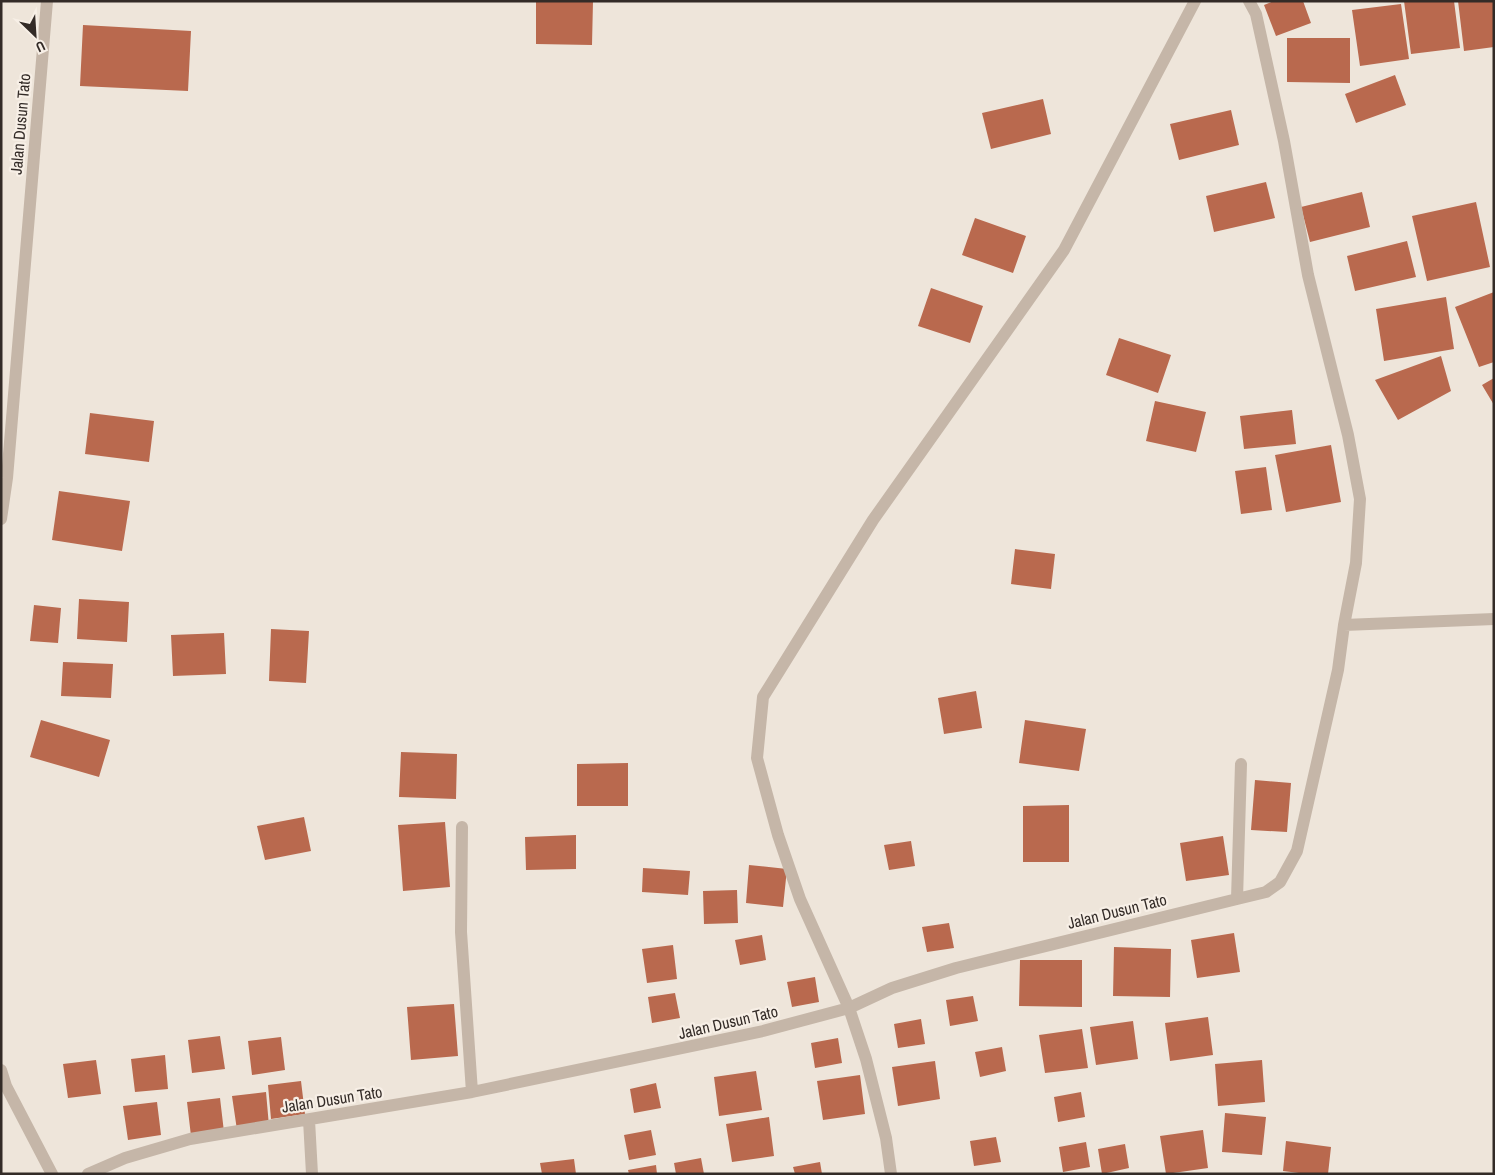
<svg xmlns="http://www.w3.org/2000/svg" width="1495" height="1175" font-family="'Archivo Narrow',sans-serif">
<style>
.building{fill:#b9694e}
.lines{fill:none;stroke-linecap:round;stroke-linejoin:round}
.street{stroke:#c5b6a8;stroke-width:12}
.labels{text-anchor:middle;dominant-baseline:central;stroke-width:4.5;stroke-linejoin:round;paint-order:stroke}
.street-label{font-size:16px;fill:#332b27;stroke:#f7efe6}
</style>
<rect width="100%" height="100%" fill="#eee5da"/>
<path class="building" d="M 536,1 L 593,1 L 592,45 L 536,44 Z
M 1274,1 L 1303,1 L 1311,23 L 1276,36 L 1264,5 Z
M 1404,1 L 1454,1 L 1460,48 L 1411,54 Z
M 1458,1 L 1494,1 L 1494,47 L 1464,51 Z
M 1401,4 L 1409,59 L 1360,66 L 1352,10 Z
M 83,25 L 191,31 L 188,91 L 80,86 Z
M 1287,38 L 1350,38 L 1350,83 L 1287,82 Z
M 1395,75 L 1406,105 L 1356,123 L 1345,94 Z
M 1043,99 L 1051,134 L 991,149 L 982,113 Z
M 1231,110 L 1239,145 L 1179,160 L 1170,124 Z
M 1266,182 L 1275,218 L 1214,232 L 1206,196 Z
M 1362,192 L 1370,227 L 1310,242 L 1301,207 Z
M 1476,202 L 1490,267 L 1427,281 L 1412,216 Z
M 975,218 L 1026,236 L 1013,273 L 962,255 Z
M 1407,241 L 1416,277 L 1355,291 L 1347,256 Z
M 931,288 L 983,306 L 970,343 L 918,326 Z
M 1494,292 L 1494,362 L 1479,367 L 1455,307 Z
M 1446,297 L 1454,349 L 1384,361 L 1376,309 Z
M 1119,338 L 1171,355 L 1158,393 L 1106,375 Z
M 1441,356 L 1451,391 L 1398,420 L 1375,380 Z
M 1494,378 L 1494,405 L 1482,385 Z
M 1155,401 L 1206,412 L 1196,452 L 1146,441 Z
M 1292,410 L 1296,444 L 1244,449 L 1240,416 Z
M 90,413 L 154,421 L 149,462 L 85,454 Z
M 1331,445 L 1341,502 L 1286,512 L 1275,455 Z
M 1266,467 L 1272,510 L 1241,514 L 1235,471 Z
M 59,491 L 130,501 L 122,551 L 52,540 Z
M 1015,549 L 1055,554 L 1051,589 L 1011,584 Z
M 79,599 L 129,602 L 127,642 L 77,639 Z
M 34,605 L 61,608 L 58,643 L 30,641 Z
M 271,629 L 309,631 L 306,683 L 269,681 Z
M 224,633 L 226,674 L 173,676 L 171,635 Z
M 63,662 L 113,664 L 111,698 L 61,696 Z
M 976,691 L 982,728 L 944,734 L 938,698 Z
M 41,720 L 110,740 L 99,777 L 30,757 Z
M 1025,720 L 1086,729 L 1079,771 L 1019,763 Z
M 401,752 L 457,754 L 456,799 L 399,797 Z
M 628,763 L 628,806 L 577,806 L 577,764 Z
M 1255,780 L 1291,783 L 1287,832 L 1251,830 Z
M 1069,805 L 1069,862 L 1023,862 L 1023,806 Z
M 304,817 L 311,851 L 265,860 L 257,826 Z
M 445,822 L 450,887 L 403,891 L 398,825 Z
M 576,835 L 576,869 L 526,870 L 525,837 Z
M 1223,836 L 1229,875 L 1186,881 L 1180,843 Z
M 911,841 L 915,866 L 889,870 L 884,845 Z
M 749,865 L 787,869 L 783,907 L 746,903 Z
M 643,868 L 690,871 L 688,895 L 642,892 Z
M 737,890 L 738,923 L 704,924 L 703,891 Z
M 949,923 L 954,948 L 927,952 L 922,927 Z
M 1234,933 L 1240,972 L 1197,978 L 1191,940 Z
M 762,935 L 766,960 L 740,965 L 735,940 Z
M 673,945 L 677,979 L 647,983 L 642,949 Z
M 1114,947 L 1171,949 L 1170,997 L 1113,996 Z
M 1020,960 L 1082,960 L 1082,1007 L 1019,1006 Z
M 815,977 L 819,1002 L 792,1007 L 787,982 Z
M 675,993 L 680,1018 L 652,1023 L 648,997 Z
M 973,996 L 978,1021 L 950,1026 L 946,1000 Z
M 454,1004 L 458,1056 L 411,1060 L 407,1007 Z
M 1208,1017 L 1213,1055 L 1170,1061 L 1165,1023 Z
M 921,1019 L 925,1044 L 898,1048 L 894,1024 Z
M 1133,1021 L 1138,1059 L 1096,1065 L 1090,1027 Z
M 1082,1029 L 1088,1068 L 1045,1073 L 1039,1035 Z
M 220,1036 L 225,1069 L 192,1073 L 188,1040 Z
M 281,1037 L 285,1070 L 252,1075 L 248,1041 Z
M 838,1038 L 842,1063 L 815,1068 L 811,1043 Z
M 1002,1047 L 1006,1071 L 980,1077 L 975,1052 Z
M 165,1055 L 168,1089 L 135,1092 L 131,1059 Z
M 96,1060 L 101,1094 L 68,1098 L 63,1064 Z
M 1262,1060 L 1265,1102 L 1218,1106 L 1215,1064 Z
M 935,1061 L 940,1099 L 898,1106 L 892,1067 Z
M 756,1071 L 762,1110 L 719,1116 L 714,1077 Z
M 860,1075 L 865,1114 L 823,1120 L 817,1081 Z
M 301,1081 L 305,1114 L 271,1119 L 268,1085 Z
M 656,1083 L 661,1108 L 634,1113 L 630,1089 Z
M 266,1092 L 269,1126 L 237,1130 L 232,1096 Z
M 1081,1092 L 1085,1117 L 1058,1122 L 1054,1097 Z
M 220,1098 L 224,1132 L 191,1136 L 187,1102 Z
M 157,1102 L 161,1135 L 128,1140 L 123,1106 Z
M 1225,1113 L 1266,1117 L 1262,1155 L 1222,1152 Z
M 769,1117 L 774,1156 L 732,1162 L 726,1124 Z
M 651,1130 L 656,1155 L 629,1160 L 624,1135 Z
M 1203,1130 L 1208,1168 L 1166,1174 L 1160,1136 Z
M 996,1137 L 1001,1162 L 974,1166 L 970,1141 Z
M 1286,1141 L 1331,1147 L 1328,1174 L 1307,1174 L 1283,1171 Z
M 1086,1142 L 1090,1167 L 1063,1172 L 1059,1147 Z
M 1125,1144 L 1129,1168 L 1102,1174 L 1098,1149 Z
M 701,1158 L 704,1174 L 676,1174 L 674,1163 Z
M 574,1159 L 576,1174 L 542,1174 L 540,1163 Z
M 820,1162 L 822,1174 L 795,1174 L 793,1167 Z
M 656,1165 L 657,1174 L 629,1174 L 628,1170 Z"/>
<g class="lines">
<path class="street" d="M 1,519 L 7,478 L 47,1
M 1344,625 L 1494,619
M 462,827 L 461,932 L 472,1092
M 1237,899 L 1266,892 L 1280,882 L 1297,851 L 1338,670 L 1344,625 L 1356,563 L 1360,499 L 1348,435 L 1308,275 L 1284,141 L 1256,14 L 1249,1
M 1,1070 L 6,1086 L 52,1174
M 309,1120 L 312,1174
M 88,1174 L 125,1158 L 190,1139 L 472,1092 L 763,1031 L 849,1008 L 892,988 L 956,968 L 1237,899 L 1241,764
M 891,1174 L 886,1138 L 866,1059 L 849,1008 L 800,899 L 778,835 L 757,758 L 763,697 L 873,520 L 1064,250 L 1195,1"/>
</g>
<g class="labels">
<g class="street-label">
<text transform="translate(20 124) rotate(-85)">Jalan Dusun Tato</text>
<text transform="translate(1117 911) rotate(-14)">Jalan Dusun Tato</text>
<text transform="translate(728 1022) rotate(-13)">Jalan Dusun Tato</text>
<text transform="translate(332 1099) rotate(-9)">Jalan Dusun Tato</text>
</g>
</g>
<rect width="1495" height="1175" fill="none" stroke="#332b27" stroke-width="5"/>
<g transform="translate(35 35) rotate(155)" stroke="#f7efe6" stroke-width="4" paint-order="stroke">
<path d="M0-4L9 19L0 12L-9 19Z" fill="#332b27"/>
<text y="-8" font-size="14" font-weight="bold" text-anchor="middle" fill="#332b27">U</text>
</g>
</svg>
